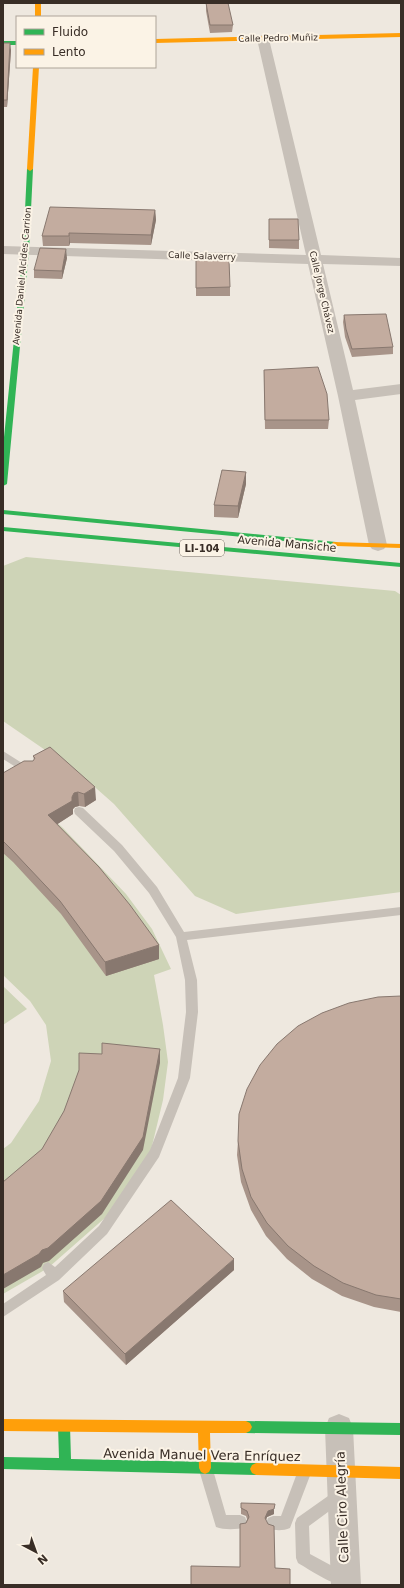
<svg xmlns="http://www.w3.org/2000/svg" width="404" height="1588" font-family="'DejaVu Sans',sans-serif">
<style>
.green{fill:#ced4b7}
.lines{fill:none;stroke-linecap:round;stroke-linejoin:round}
.lane{fill:#c7c0b8;fill-rule:evenodd}
.street{fill:#c7c0b8;fill-rule:evenodd}
.fast{fill:#30b455;fill-rule:evenodd}
.slow{fill:#ff9f0a;fill-rule:evenodd}
.wall{fill:#a89489}
.shaded-wall{fill:#88786f}
.building{fill:#c3ac9f;stroke:#88786f}
.labels{text-anchor:middle;dominant-baseline:central;stroke-width:4;stroke-linejoin:round;paint-order:stroke}
.far-street-label{font-size:9px;fill:#382d26;stroke:#fbf3e6}
.shield{fill:#fbf3e6;stroke:#726860;stroke-width:1}
.shield-label{font-size:10px;font-weight:bold;fill:#382d26}
.street-label{font-size:11px;fill:#382d26;stroke:#fbf3e6}
.near-street-label{font-size:13px;fill:#382d26;stroke:#fbf3e6}
</style>
<rect width="100%" height="100%" fill="#eee8df"/>
<path class="green" d="M 26,557 L 395,591 L 401,595 L 401,892 L 236,914 L 195,896 L 114,804 L 80,774 L 3,721 L 3,566 Z
M 3,774 L 63,828 L 126,894 L 152,929 L 171,969 L 154,975 L 163,1025 L 168,1062 L 163,1100 L 151,1150 L 106,1217 L 48,1268 L 3,1294 L 3,1149 L 11,1143 L 39,1101 L 51,1061 L 46,1025 L 30,1001 L 3,975 Z
M 3,986 L 27,1009 L 3,1025 Z"/>
<g class="lines">
<path class="lane" d="M 3,751 L 33,770 L 35,772 L 33,774 L 27,774 L 3,759 Z
M 79,807 L 83,808 L 122,845 L 157,887 L 184,932 L 401,907 L 401,915 L 187,940 L 197,980 L 198,1012 L 190,1078 L 159,1157 L 107,1234 L 59,1280 L 3,1317 L 3,1304 L 46,1275 L 42,1268 L 44,1264 L 48,1262 L 55,1267 L 99,1226 L 150,1150 L 178,1078 L 186,1012 L 185,980 L 176,937 L 149,893 L 114,851 L 75,814 L 74,811 L 75,808 Z
M 206,1463 L 211,1465 L 213,1470 L 226,1515 L 240,1515 L 245,1517 L 247,1522 L 245,1527 C 237,1530 224,1530 216,1527 L 199,1470 L 201,1465 Z
M 304,1466 L 309,1468 L 311,1473 L 290,1528 C 283,1531 275,1531 268,1528 L 266,1523 L 268,1518 L 273,1516 L 281,1516 L 299,1468 Z
M 338,1489 L 343,1491 L 345,1496 L 343,1501 L 309,1526 L 310,1554 L 347,1574 L 349,1579 L 347,1584 C 335,1588 309,1569 298,1563 L 296,1558 L 295,1523 L 297,1518 Z"/>
<path class="street" d="M 263,35 L 267,36 L 269,39 L 321,255 L 401,258 L 401,266 L 323,264 L 353,390 L 401,384 L 401,394 L 355,400 L 387,545 L 384,549 L 378,551 L 372,549 L 369,545 L 338,396 L 308,264 L 3,254 L 3,246 L 306,255 L 257,39 L 259,36 Z
M 339,1414 L 349,1418 L 353,1428 L 361,1585 L 331,1585 L 325,1428 L 329,1418 Z"/>
<path class="fast" d="M 3,41 L 17,41 L 17,45 L 3,45 Z
M 30,167 L 33,169 L 29,251 L 7,484 L 3,486 L 3,447 L 23,251 L 27,169 Z
M 3,510 L 336,542 L 340,544 L 336,546 L 3,514 Z
M 3,527 L 401,563 L 401,567 L 3,531 Z
M 64,1420 L 68,1422 L 70,1426 L 71,1459 L 256,1463 L 260,1465 L 262,1469 L 260,1473 L 256,1475 L 3,1469 L 3,1457 L 59,1458 L 58,1426 L 60,1422 Z
M 246,1421 L 401,1423 L 401,1435 L 246,1433 L 242,1431 L 240,1427 L 242,1423 Z"/>
<path class="slow" d="M 35,3 L 41,3 L 41,17 L 35,17 Z
M 401,33 L 401,37 L 155,43 L 155,39 Z
M 33,67 L 39,67 L 33,169 L 30,171 L 27,169 Z
M 333,542 L 401,544 L 401,548 L 336,546 L 332,544 Z
M 3,1419 L 246,1421 L 250,1423 L 252,1427 L 250,1431 L 246,1433 L 210,1433 L 211,1468 L 209,1472 L 205,1474 L 201,1472 L 199,1468 L 198,1433 L 3,1431 Z
M 256,1463 L 401,1467 L 401,1479 L 256,1475 L 252,1473 L 250,1469 L 252,1465 Z"/>
</g>
<path class="wall" d="M 206,3 L 233,25 L 232,32 L 210,33 L 206,11 Z
M 3,43 L 11,50 L 7,107 L 3,107 Z
M 87,67 L 108,67 L 87,68 Z
M 155,210 L 156,220 L 151,245 L 70,243 L 69,246 L 43,246 L 42,236 Z
M 269,219 L 299,240 L 299,249 L 269,248 Z
M 67,258 L 62,279 L 34,278 L 34,270 Z
M 196,260 L 230,287 L 230,296 L 196,296 Z
M 344,315 L 393,347 L 393,354 L 352,357 L 345,337 L 343,322 Z
M 264,370 L 329,420 L 328,429 L 265,429 Z
M 246,472 L 246,484 L 238,518 L 214,517 L 214,505 Z
M 33,756 L 96,800 L 85,807 L 79,806 L 75,807 L 73,809 L 73,814 L 57,824 L 159,945 L 159,959 L 106,976 L 61,914 L 13,862 L 3,853 L 3,773 L 33,761 L 34,760 Z
M 401,996 L 401,1312 L 374,1307 L 342,1296 L 312,1279 L 287,1259 L 266,1236 L 251,1210 L 241,1182 L 237,1155 L 238,1141 Z
M 234,1270 L 126,1365 L 64,1302 L 63,1291 Z
M 241,1503 L 274,1514 L 267,1517 L 240,1567 L 246,1523 L 247,1519 L 246,1516 L 241,1514 Z"/>
<path class="shaded-wall" d="M 10,43 L 11,50 L 7,107 L 7,100 Z
M 155,210 L 156,220 L 151,245 L 151,235 Z
M 69,233 L 70,243 L 69,246 Z
M 66,249 L 67,258 L 62,279 L 62,271 Z
M 246,472 L 246,484 L 238,518 L 238,506 Z
M 95,787 L 96,800 L 85,807 L 84,794 Z
M 78,792 L 79,806 L 75,807 L 73,809 L 73,814 L 50,829 L 48,815 L 72,797 L 74,793 Z
M 159,945 L 159,959 L 106,976 L 105,962 Z
M 160,1049 L 160,1063 L 143,1150 L 102,1214 L 49,1261 L 43,1263 L 41,1267 L 3,1289 L 3,1275 L 42,1250 Z
M 234,1259 L 234,1270 L 126,1365 L 125,1354 Z
M 274,1509 L 274,1514 L 267,1517 L 265,1524 L 265,1518 L 268,1511 Z"/>
<path class="building" d="M 206,3 L 228,3 L 233,25 L 210,25 Z
M 3,43 L 10,43 L 7,100 L 3,100 Z
M 50,207 L 155,210 L 151,235 L 69,233 L 69,236 L 42,236 Z
M 269,219 L 298,219 L 299,240 L 269,240 Z
M 40,248 L 66,249 L 62,271 L 34,270 Z
M 196,260 L 229,260 L 230,287 L 196,288 Z
M 386,314 L 393,347 L 352,349 L 346,329 L 344,315 Z
M 318,367 L 327,394 L 329,420 L 265,420 L 264,370 Z
M 222,470 L 246,472 L 238,506 L 214,505 Z
M 50,747 L 95,787 L 84,794 L 78,792 L 74,793 L 72,797 L 72,801 L 48,815 L 99,867 L 130,905 L 159,945 L 105,962 L 60,901 L 11,849 L 3,841 L 3,773 L 24,761 L 33,761 L 35,758 L 33,756 Z
M 401,996 L 401,1299 L 376,1295 L 343,1283 L 314,1266 L 288,1246 L 267,1223 L 251,1197 L 242,1169 L 238,1141 L 239,1114 L 247,1089 L 260,1065 L 277,1044 L 298,1026 L 322,1013 L 349,1003 L 378,997 Z
M 102,1043 L 160,1049 L 143,1137 L 101,1201 L 48,1248 L 42,1250 L 39,1254 L 3,1275 L 3,1182 L 42,1149 L 64,1111 L 79,1070 L 79,1053 L 102,1054 Z
M 171,1200 L 234,1259 L 125,1354 L 63,1291 Z
M 241,1503 L 275,1504 L 274,1509 L 268,1511 L 265,1518 L 268,1524 L 274,1526 L 275,1568 L 290,1569 L 290,1585 L 191,1585 L 191,1566 L 240,1567 L 240,1524 L 246,1523 L 249,1517 L 247,1511 L 241,1508 Z"/>
<g class="labels">
<g class="far-street-label">
<text transform="translate(278 38) rotate(-1)">Calle Pedro Muñiz</text>
<text transform="translate(202 256) rotate(2)">Calle Salaverry</text>
<text transform="translate(22 276) rotate(-85)">Avenida Daniel Alcides Carrion</text>
<text transform="translate(322 292) rotate(77)">Calle Jorge Chávez</text>
</g>
<rect class="shield" x="180" y="540" width="44" height="16" rx="3"/>
<g class="shield-label">
<text x="202" y="548">LI-104</text>
</g>
<g class="street-label">
<text transform="translate(287 544) rotate(5)">Avenida Mansiche</text>
</g>
<g class="near-street-label">
<text transform="translate(202 1455) rotate(1)">Avenida Manuel Vera Enríquez</text>
<text transform="translate(342 1507) rotate(-92)">Calle Ciro Alegría</text>
</g>
</g>
<rect width="404" height="1588" fill="none" stroke="#382d26" stroke-width="8"/>
<rect x="16" y="16" width="140" height="52" fill="#fbf3e6" stroke="#ada499"/>
<rect x="24" y="29" width="20" height="6" fill="#30b455" stroke="#ada499"/>
<text x="52" y="36" font-size="12" fill="#382d26">Fluido</text>
<rect x="24" y="49" width="20" height="6" fill="#ff9f0a" stroke="#ada499"/>
<text x="52" y="56" font-size="12" fill="#382d26">Lento</text>
<g transform="translate(36 1552) rotate(139)" stroke="#fbf3e6" stroke-width="3" paint-order="stroke">
<path d="M0-3L7 15L0 10L-7 15Z" fill="#382d26"/>
<text y="-6" font-size="11" font-weight="bold" text-anchor="middle" fill="#382d26">N</text>
</g>
</svg>
